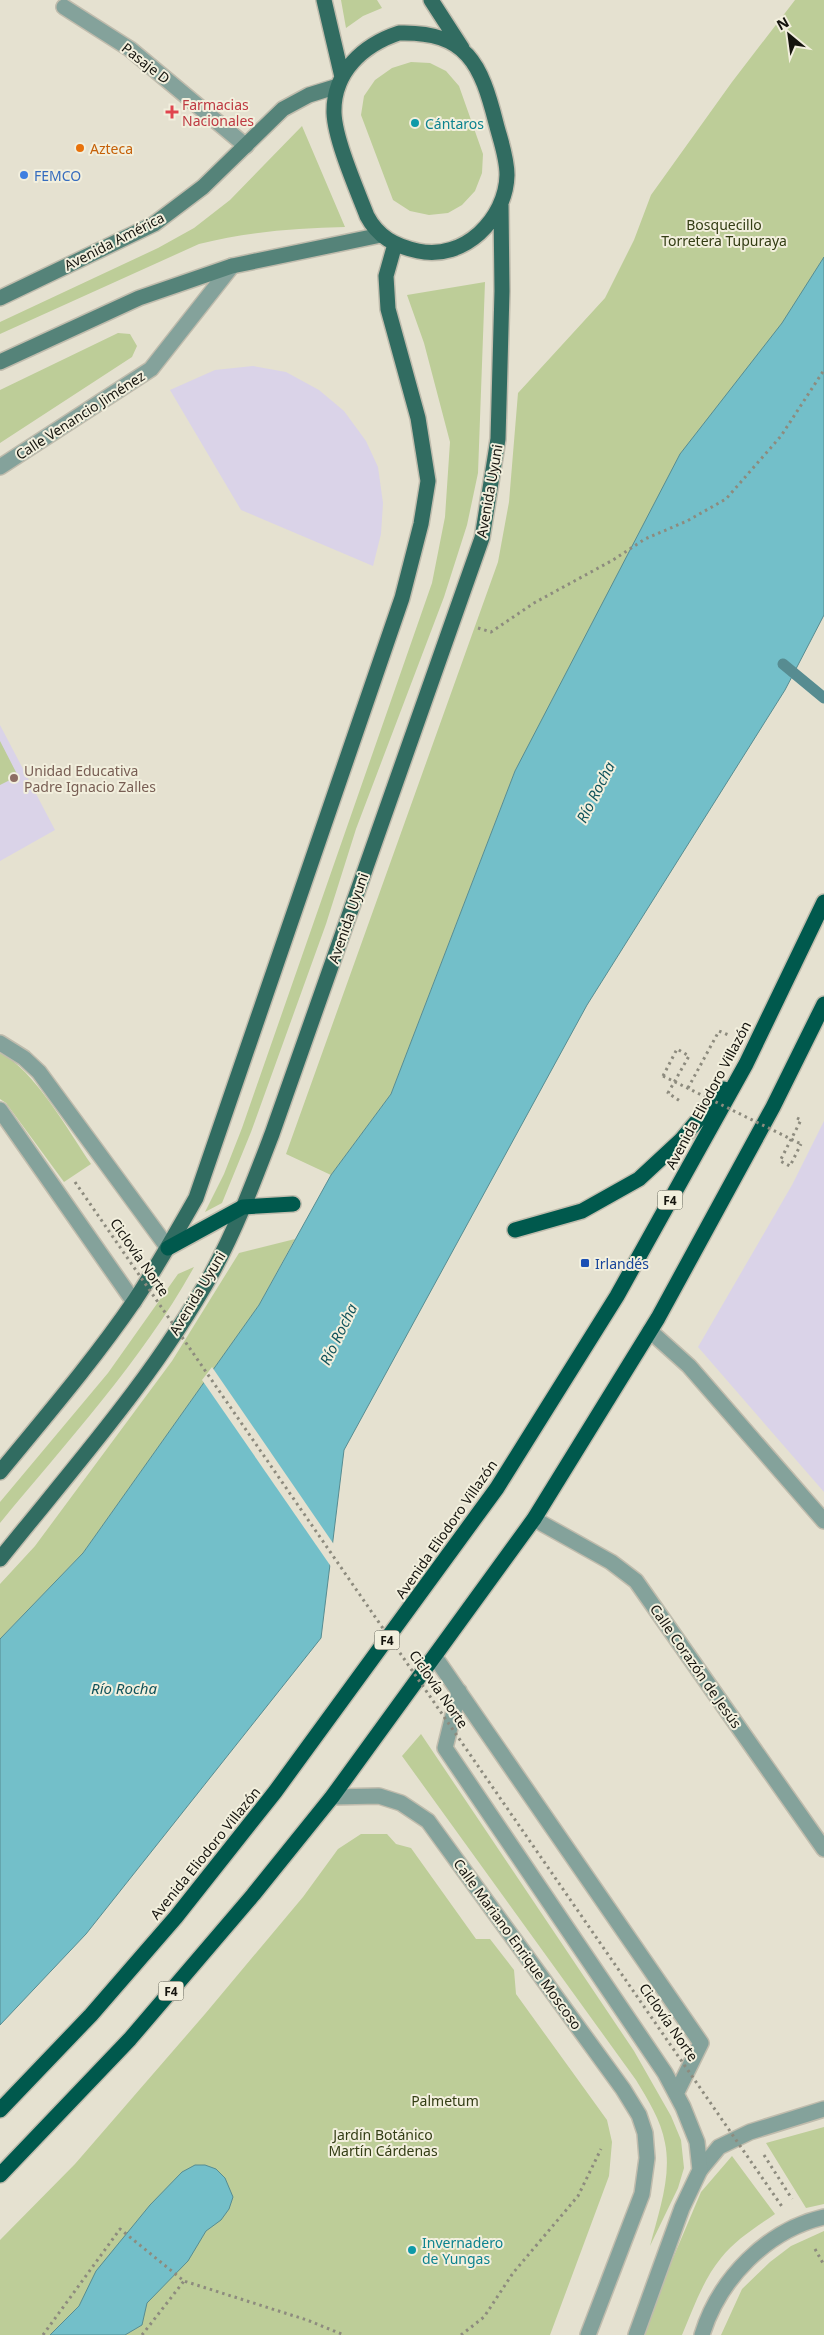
<svg xmlns="http://www.w3.org/2000/svg" width="824" height="2335" font-family="'Noto Sans',sans-serif">
<style>
.education{fill:#dad3e8}
.green{fill:#bdcd98}
.water{fill:#73bfc9;stroke:#578c91}
.pier{fill:#e5e1d0}
.lines{fill:none;stroke-linecap:round;stroke-linejoin:round}
.stream{stroke:#578c91;stroke-width:11}
.lane-casing{stroke:#c0bcad;stroke-width:18}
.street-casing{stroke:#c0bcad;stroke-width:18}
.secondary-casing{stroke:#c0bcad;stroke-width:18}
.primary-casing{stroke:#c0bcad;stroke-width:18}
.highway-casing{stroke:#c0bcad;stroke-width:18}
.path{stroke:#8d8b7e;stroke-width:3;stroke-dasharray:2.5 4;stroke-linecap:butt}
.lane{stroke:#84a29b;stroke-width:15}
.street{stroke:#84a29b;stroke-width:15}
.secondary{stroke:#558379;stroke-width:15}
.primary{stroke:#316c61;stroke-width:15}
.highway{stroke:#00594d;stroke-width:15}
.path-bridge{stroke:#8d8b7e;stroke-width:3;stroke-dasharray:2.5 4;stroke-linecap:butt}
.health-dot{fill:#e0444e;stroke:#f2efdd;stroke-width:2}
.culture-dot{fill:#0f9aa8;stroke:#f2efdd;stroke-width:2}
.food-dot{fill:#e8710a;stroke:#f2efdd;stroke-width:2}
.shop-dot{fill:#3f7fe0;stroke:#f2efdd;stroke-width:2}
.education-dot{fill:#8d6e63;stroke:#f2efdd;stroke-width:2}
.transit-dot{fill:#1a4fb4;stroke:#f2efdd;stroke-width:2}
.labels{text-anchor:middle;dominant-baseline:central;stroke-width:4;stroke-linejoin:round;paint-order:stroke}
.shield{fill:#f2efdd;stroke:#57564c;stroke-width:1}
.shield-label{font-size:12px;font-weight:bold;fill:#15140e}
.street-label{font-size:14px;fill:#15140e;stroke:#f2efdd}
.health-label{font-size:14px;fill:#be3a42;stroke:#f2efdd;text-anchor:start}
.culture-label{font-size:14px;fill:#0d838f;stroke:#f2efdd;text-anchor:start}
.food-label{font-size:14px;fill:#c56008;stroke:#f2efdd;text-anchor:start}
.shop-label{font-size:14px;fill:#366cbe;stroke:#f2efdd;text-anchor:start}
.park-label{font-size:14px;fill:#333d14;stroke:#f2efdd}
.education-label{font-size:14px;fill:#785e54;stroke:#f2efdd;text-anchor:start}
.transit-label{font-size:14px;fill:#164399;stroke:#f2efdd;text-anchor:start}
.water-label{font-size:15px;font-style:italic;fill:#10535b;stroke:#f2efdd}
</style>
<rect width="100%" height="100%" fill="#e5e1d0"/>
<path class="education" d="M 253,366 L 286,372 L 319,390 L 344,411 L 366,441 L 378,467 L 383,503 L 381,534 L 373,566 L 241,510 L 170,390 L 215,370 Z
M 0,725 L 55,830 L 0,861 Z
M 824,1121 L 824,1492 L 698,1347 L 792,1185 Z"/>
<path class="green" d="M 341,0 L 377,0 L 382,8 L 363,16 L 346,28 Z
M 795,0 L 824,0 L 824,257 L 515,771 L 391,1094 L 331,1175 L 286,1154 L 498,562 L 509,502 L 518,393 L 605,298 L 634,240 L 651,195 L 732,82 Z
M 411,62 L 430,63 L 446,71 L 459,86 L 483,154 L 482,173 L 475,191 L 462,205 L 448,213 L 429,215 L 410,211 L 393,200 L 361,115 L 364,96 L 375,80 L 392,68 Z
M 302,126 L 345,227 C 295,228 247,232 199,244 L 0,334 L 0,322 L 158,248 L 194,228 L 230,200 Z
M 485,282 L 478,473 L 467,525 L 444,597 L 356,829 L 326,924 L 251,1132 L 222,1203 L 205,1212 L 224,1174 L 242,1128 L 432,583 L 445,517 L 450,442 L 424,343 L 407,295 Z
M 118,333 L 130,334 L 137,346 L 132,357 L 0,443 L 0,390 Z
M 0,741 L 18,776 L 0,785 Z
M 0,1053 C 34,1069 69,1132 91,1164 L 64,1182 L 6,1103 L 0,1099 Z
M 295,1239 L 259,1305 L 83,1553 L 0,1639 L 0,1584 L 35,1546 L 172,1361 L 239,1253 Z
M 194,1267 C 144,1358 66,1443 0,1523 L 0,1502 L 108,1373 L 178,1274 Z
M 421,1734 L 634,2051 L 671,2116 L 681,2140 L 684,2168 L 678,2188 L 650,2246 C 658,2214 672,2177 665,2143 C 661,2120 648,2100 636,2080 L 402,1756 Z
M 361,1834 L 387,1834 L 396,1844 L 411,1848 L 476,1939 L 490,1939 L 514,1970 L 516,1994 L 607,2120 L 612,2142 L 609,2176 L 550,2335 L 0,2335 L 0,2240 L 75,2164 L 205,2014 L 303,1897 L 338,1849 Z
M 824,2127 L 824,2204 L 806,2208 L 766,2143 Z
M 732,2156 L 775,2214 C 756,2227 735,2240 721,2258 C 703,2280 693,2309 682,2335 L 644,2335 L 651,2310 L 701,2192 Z
M 824,2231 L 824,2335 L 721,2335 L 742,2289 L 770,2262 L 791,2246 Z"/>
<path class="water" d="M 824,257 L 824,615 L 785,690 L 587,1005 L 344,1450 L 321,1638 L 86,1934 L 0,2025 L 0,1639 L 83,1553 L 259,1305 L 331,1175 L 391,1094 L 515,771 L 680,454 L 782,323 Z
M 195,2165 L 205,2165 L 216,2169 L 225,2178 L 233,2197 L 229,2209 L 221,2220 L 206,2231 L 188,2261 L 147,2303 L 142,2325 L 125,2335 L 50,2335 L 79,2306 L 96,2271 L 150,2205 L 182,2172 Z"/>
<path class="pier" d="M 212,1367 L 335,1546 L 332,1568 L 202,1380 Z"/>
<g class="lines">
<path class="stream" d="M 783,664 L 824,698"/>
<g class="lane-casing">
<path id="lane" d="M 64,7 L 130,49 L 246,146
M 650,1331 L 689,1366 L 824,1521
M 700,2170 L 719,2147 L 750,2132 L 824,2109"/>
</g>
<g class="street-casing">
<path id="street" d="M 0,467 L 151,369 L 232,266
M 0,1043 L 24,1058 L 39,1072 L 168,1248
M 0,1110 L 134,1302
M 534,1519 L 611,1562 L 636,1581 L 824,1849
M 435,1657 L 701,2043 L 676,2094
M 459,1691 L 445,1748 L 665,2073 L 683,2107 L 697,2142 L 700,2170 L 682,2208 L 636,2335
M 332,1797 L 379,1796 L 401,1803 L 428,1821 L 623,2089 L 639,2115 L 645,2133 L 647,2158 L 642,2194 L 588,2335
M 702,2335 C 719,2279 767,2230 824,2217"/>
</g>
<g class="secondary-casing">
<path id="secondary" d="M 0,298 L 154,224 L 203,187 L 283,109 L 309,95 L 338,86
M 0,362 L 139,298 L 232,266 L 381,235"/>
</g>
<g class="primary-casing">
<path id="primary" d="M 324,0 L 342,77
M 431,0 L 462,48
M 399,33 C 467,31 481,64 496,123 C 500,139 507,157 507,175 C 506,219 464,261 418,251 C 395,246 378,237 367,216 C 357,190 335,140 334,113 C 333,72 363,45 399,33 Z
M 0,1472 C 46,1416 94,1360 135,1300 C 157,1267 176,1233 196,1198 L 402,598 L 421,524 L 428,481 L 418,418 L 388,309 L 386,276 L 395,244
M 0,1559 C 73,1468 155,1376 212,1273 C 236,1229 254,1181 272,1134 L 482,538 L 498,439 L 502,291 L 501,205"/>
</g>
<g class="highway-casing">
<path id="highway" d="M 515,1230 L 582,1211 L 639,1179 L 681,1140 L 724,1089
M 168,1248 L 243,1207 L 293,1204
M 0,2110 L 91,2015 L 176,1917 L 275,1792 L 497,1488 L 617,1296 L 746,1064 L 824,902
M 0,2175 L 130,2039 L 253,1895 L 332,1797 L 534,1519 L 658,1318 L 773,1107 L 824,1004"/>
</g>
<path class="path" d="M 478,628 L 491,632 L 534,603 L 613,560 L 645,539 L 687,521 L 726,499 L 781,436 L 824,370
M 663,1076 L 677,1049 L 689,1056 L 668,1093 L 680,1101
M 688,1088 L 719,1031 L 731,1036
M 797,1118 L 801,1120 L 780,1161 L 790,1166 L 801,1144
M 764,2155 L 792,2199
M 815,2249 L 824,2265
M 43,2335 L 120,2229 L 184,2281 L 307,2320 L 344,2335
M 142,2335 L 184,2281
M 461,2335 L 484,2317 L 513,2273 L 578,2196 L 601,2149"/>
<use href="#lane" class="lane"/>
<use href="#street" class="street"/>
<use href="#secondary" class="secondary"/>
<use href="#primary" class="primary"/>
<use href="#highway" class="highway"/>
<path class="path-bridge" d="M 663,1076 L 801,1144
M 75,1182 L 783,2208"/>
</g>
<path class="health-dot" d="M169.5 104.5h5v5h5v5h-5v5h-5v-5h-5v-5h5z"/>
<g class="culture-dot">
<circle cx="415" cy="123" r="5"/>
<circle cx="412" cy="2250" r="5"/>
</g>
<circle class="food-dot" cx="80" cy="148" r="5"/>
<circle class="shop-dot" cx="24" cy="175" r="5"/>
<circle class="education-dot" cx="14" cy="778" r="5"/>
<rect class="transit-dot" x="580" y="1258" width="10" height="10" rx="2.5"/>
<g class="labels">
<g class="shield">
<rect x="657.5" y="1190.5" width="25" height="19" rx="4"/>
<rect x="374.5" y="1630.5" width="25" height="19" rx="4"/>
<rect x="158.5" y="1981.5" width="25" height="19" rx="4"/>
</g>
<g class="shield-label">
<text x="670" y="1200">F4</text>
<text x="387" y="1640">F4</text>
<text x="171" y="1991">F4</text>
</g>
<g class="street-label">
<text transform="translate(146 63) rotate(38)">Pasaje D</text>
<text transform="translate(114 241) rotate(-27)">Avenida América</text>
<text transform="translate(80 415) rotate(-33)">Calle Venancio Jiménez</text>
<text transform="translate(489 491) rotate(-80)">Avenida Uyuni</text>
<text transform="translate(348 918) rotate(-71)">Avenida Uyuni</text>
<text transform="translate(708 1095) rotate(-62)">Avenida Eliodoro Villazón</text>
<text transform="translate(140 1257) rotate(55)">Ciclovía Norte</text>
<text transform="translate(197 1293) rotate(-59)">Avenida Uyuni</text>
<text transform="translate(446 1529) rotate(-55)">Avenida Eliodoro Villazón</text>
<text transform="translate(696 1666) rotate(55)">Calle Corazón de Jesús</text>
<text transform="translate(439 1689) rotate(55)">Ciclovía Norte</text>
<text transform="translate(205 1853) rotate(-51)">Avenida Eliodoro Villazón</text>
<text transform="translate(518 1944) rotate(54)">Calle Mariano Enrique Moscoso</text>
<text transform="translate(669 2022) rotate(55)">Ciclovía Norte</text>
</g>
<g class="health-label">
<text x="182" y="104">Farmacias<tspan x="182" dy="16">Nacionales</tspan></text>
</g>
<g class="culture-label">
<text x="425" y="123">Cántaros</text>
<text x="422" y="2242">Invernadero<tspan x="422" dy="16">de Yungas</tspan></text>
</g>
<g class="food-label">
<text x="90" y="148">Azteca</text>
</g>
<g class="shop-label">
<text x="34" y="175">FEMCO</text>
</g>
<g class="park-label">
<text x="724" y="224">Bosquecillo<tspan x="724" dy="16">Torretera Tupuraya</tspan></text>
<text x="445" y="2100">Palmetum</text>
<text x="383" y="2134">Jardín Botánico<tspan x="383" dy="16">Martín Cárdenas</tspan></text>
</g>
<g class="education-label">
<text x="24" y="770">Unidad Educativa<tspan x="24" dy="16">Padre Ignacio Zalles</tspan></text>
</g>
<g class="transit-label">
<text x="595" y="1263">Irlandés</text>
</g>
<g class="water-label">
<text transform="translate(595 792) rotate(-63)">Río Rocha</text>
<text transform="translate(338 1334) rotate(-64)">Río Rocha</text>
<text x="124" y="1688">Río Rocha</text>
</g>
</g>
<g transform="translate(789 35) rotate(331)" stroke="#f2efdd" stroke-width="4" paint-order="stroke">
<path d="M0-4L9 19L0 12L-9 19Z" fill="#15140e"/>
<text y="-8" font-size="14" font-weight="bold" text-anchor="middle" fill="#15140e">N</text>
</g>
</svg>
